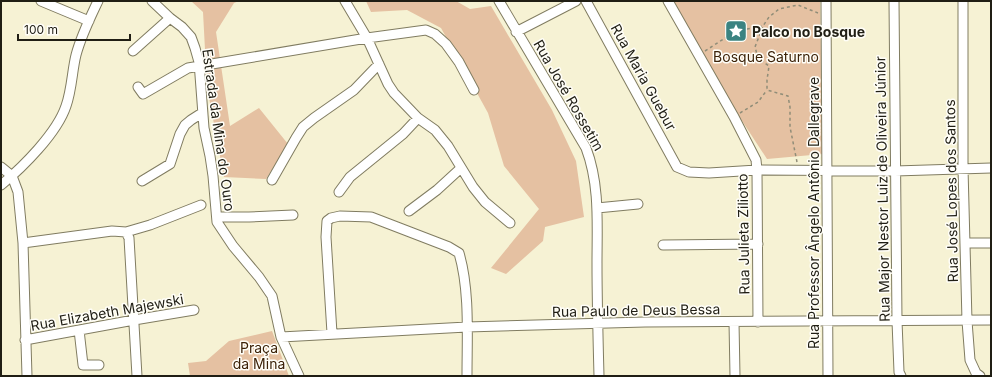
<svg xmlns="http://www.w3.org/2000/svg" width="992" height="377" font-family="Inter,sans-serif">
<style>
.green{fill:#e5c1a2}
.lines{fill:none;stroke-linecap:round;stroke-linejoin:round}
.minor-casing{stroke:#807c61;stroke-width:11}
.path{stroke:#908d78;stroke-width:1.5;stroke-dasharray:3 3;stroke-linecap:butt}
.minor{stroke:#fff;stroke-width:9}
.labels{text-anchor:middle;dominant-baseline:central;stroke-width:3;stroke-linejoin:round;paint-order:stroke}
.poi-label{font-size:14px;font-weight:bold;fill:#201e14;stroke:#fffef8;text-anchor:start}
.park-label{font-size:14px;fill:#3c2208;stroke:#fffef8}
.street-label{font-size:14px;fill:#201e14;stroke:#fffef8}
</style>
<rect width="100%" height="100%" fill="#f6f2d4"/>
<path class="green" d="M 191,1 L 239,1 L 234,3 L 216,32 L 230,126 L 259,108 L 288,144 L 266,179 L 224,177 L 207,87 L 203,12 Z
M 366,1 L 456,1 L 470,9 L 491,6 L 552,110 L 576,161 L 584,217 L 545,227 L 543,241 L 506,274 L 491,268 L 539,209 L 504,166 L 488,113 L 441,28 L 407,10 L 371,12 Z
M 671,1 L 820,1 L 823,154 L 767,159 L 699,55 Z
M 272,331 L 289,376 L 190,376 L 188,363 L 206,361 L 229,341 Z"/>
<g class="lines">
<g class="minor-casing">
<path id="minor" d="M 41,1 L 89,21
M 152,1 L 170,18 L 182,27 L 191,37 L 195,48 L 199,62 L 204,128 L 210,156 L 213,176 L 217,222 L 233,246 L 259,277 L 272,296 L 281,337 L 299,376
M 345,1 L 367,38 L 388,84 L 394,93 L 418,118 L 435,130 L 448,146 L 473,187 L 485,202 L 510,223
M 499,1 L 586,148 C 600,185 597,224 597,263 C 597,301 598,338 599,376
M 586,1 L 677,167 L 689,172 L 709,173 L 757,170 L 895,171 L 991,168
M 668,1 L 734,117 L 756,160 L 757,170 L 758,322
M 826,1 L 828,376
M 894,1 L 897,321 L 899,372 L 901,376
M 963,1 L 963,168 L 967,321 L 970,360 L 976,373 L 980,376
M 516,32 L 576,1
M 133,51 L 170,18
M 138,87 L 143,94 L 188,68 L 367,38 L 426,30 L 435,34 L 446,44 L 459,62 L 474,90
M 1,167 L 12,176 L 18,192 L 23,243 L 27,376
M 272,180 L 296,138 L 303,127 L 314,118 L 354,90 L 379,64
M 142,181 L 170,164 L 180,134 L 185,125 L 191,120 L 202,113
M 1,185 C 23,167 57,133 66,106 C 72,89 72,71 76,55 C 81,36 90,18 98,1
M 339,192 L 350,177 L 403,134 L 418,118
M 597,208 L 638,204
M 409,211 L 437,190 L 461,168
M 217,217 L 249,217 L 293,215
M 126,232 L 129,238 L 137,376
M 23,243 L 112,231 L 126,232 L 150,225 L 201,205
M 965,243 L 991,243
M 663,245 L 758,244
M 734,322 L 735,376
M 79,330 L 83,365 L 99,365
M 332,333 L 326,237 L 327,221 L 331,218 L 340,216 L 371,217 L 449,247 L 459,253 C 470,291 467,336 467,376
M 281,337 L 467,327 L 645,322 L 991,320
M 25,340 L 134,320 L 194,310"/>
</g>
<path class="path" d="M 705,51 L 736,31 L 763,26
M 740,113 L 758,102 L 767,90
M 797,162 L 790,127 L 790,107 L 788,96 L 767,90 L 767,80 L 769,66 L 758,58 L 755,47 L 763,26 L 769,17 L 779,9 L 798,5 L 818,13"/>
<use href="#minor" class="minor"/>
</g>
<defs>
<g id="sight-square" transform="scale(1.15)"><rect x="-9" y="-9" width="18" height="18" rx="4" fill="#3b8381" stroke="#fffef8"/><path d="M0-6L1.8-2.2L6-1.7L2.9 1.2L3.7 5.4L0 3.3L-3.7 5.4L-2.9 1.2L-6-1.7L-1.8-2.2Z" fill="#fff"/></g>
</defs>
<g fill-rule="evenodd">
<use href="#sight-square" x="736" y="31"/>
</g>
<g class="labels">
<g class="poi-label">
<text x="752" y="31">Palco no Bosque</text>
</g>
<g class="park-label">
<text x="766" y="56">Bosque Saturno</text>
<text x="259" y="347">Praça<tspan x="259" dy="16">da Mina</tspan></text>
</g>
<g class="street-label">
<text transform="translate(644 77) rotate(61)">Rua Maria Guebur</text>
<text transform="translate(569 95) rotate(60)">Rua José Rossetim</text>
<text transform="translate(219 130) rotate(82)">Estrada da Mina do Ouro</text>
<text transform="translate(882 189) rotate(-91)">Rua Major Nestor Luiz de Oliveira Júnior</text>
<text transform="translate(951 191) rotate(-91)">Rua José Lopes dos Santos</text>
<text transform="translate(813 213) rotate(-90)">Rua Professor Ângelo Antônio Dallegrave</text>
<text transform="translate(743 234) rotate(-91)">Rua Julieta Ziliotto</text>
<text transform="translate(636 310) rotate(-1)">Rua Paulo de Deus Bessa</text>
<text transform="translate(107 312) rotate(-10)">Rua Elizabeth Majewski</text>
</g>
</g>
<rect width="992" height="377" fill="none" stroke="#201e14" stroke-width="4"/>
<path d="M18 34v6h112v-6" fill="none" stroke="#201e14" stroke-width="2"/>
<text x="24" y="34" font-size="12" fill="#201e14" stroke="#fffef8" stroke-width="3" paint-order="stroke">100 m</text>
</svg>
